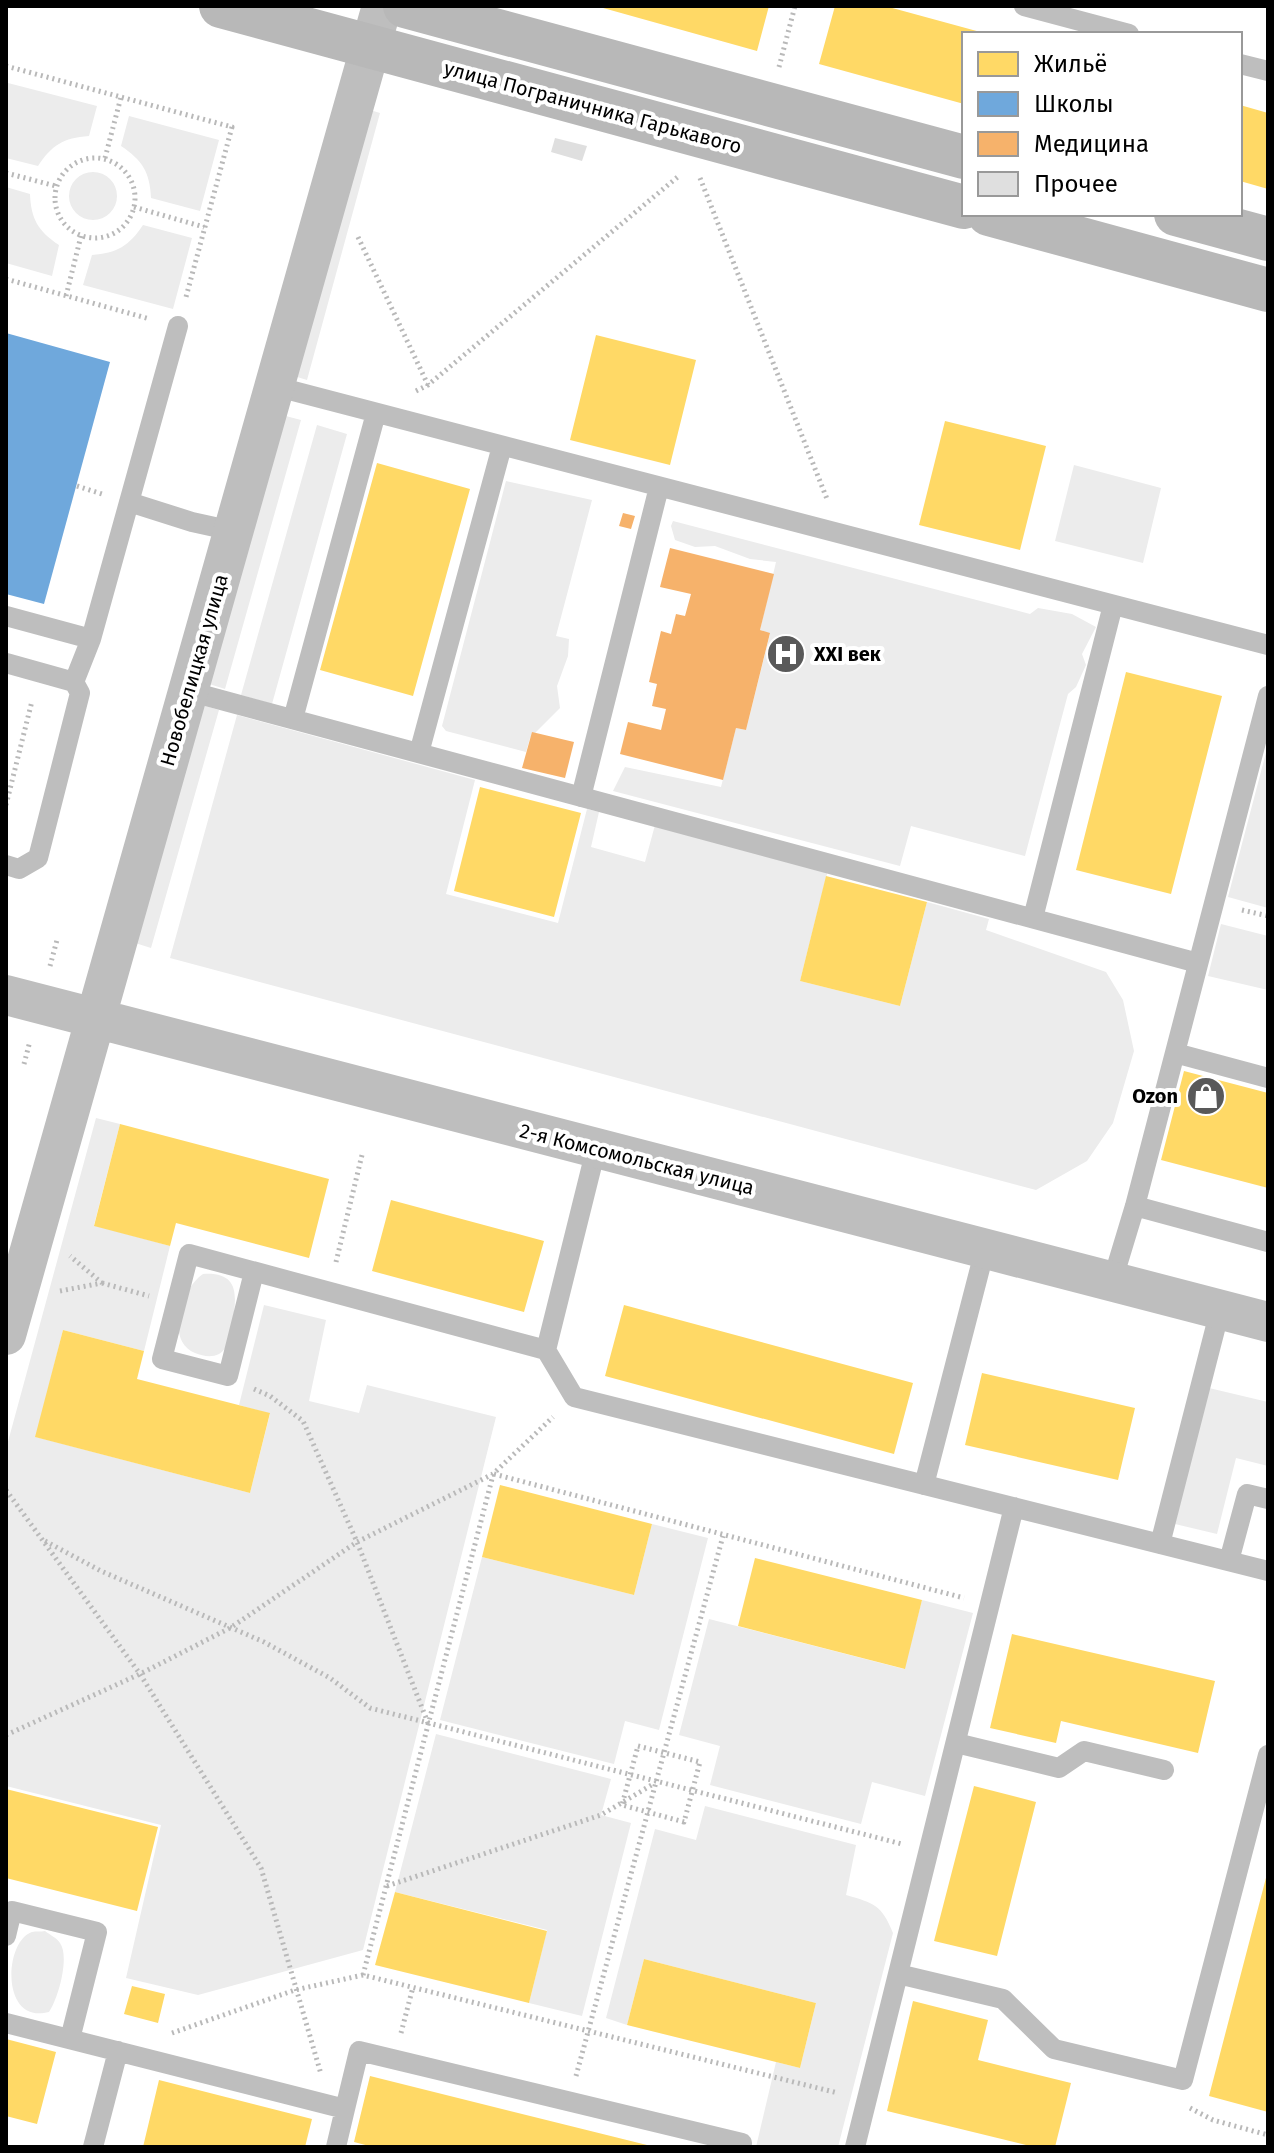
<svg xmlns="http://www.w3.org/2000/svg" width="1274" height="2153" font-family="'Fira Sans',sans-serif">
<style>
.green{fill:#ececec}
.homes{fill:#ffd966}
.schools{fill:#6fa8dc}
.health{fill:#f6b26b}
.building{fill:#dfdfdf}
.lines{fill:none;stroke-linecap:round;stroke-linejoin:round}
.path{stroke:#b9b9b9;stroke-width:5;stroke-dasharray:2 4;stroke-linecap:butt}
.lane{stroke:#bebebe;stroke-width:20}
.street{stroke:#bebebe;stroke-width:40}
.secondary{stroke:#b8b8b8;stroke-width:44}
.labels{text-anchor:middle;dominant-baseline:central;stroke-width:8;stroke-linejoin:round;paint-order:stroke}
.street-label{font-size:20px;fill:#000;stroke:#fff}
.poi-label{font-size:20px;font-weight:bold;fill:#000;stroke:#fff;text-anchor:start}
</style>
<rect width="100%" height="100%" fill="#fff"/>
<path class="green" d="M 8,83 L 97,106 L 89,136 C 63,138 52,145 38,166 L 6,158 Z
M 367,109 L 380,113 L 307,380 L 294,376 Z
M 129,116 L 219,140 L 200,211 L 151,198 C 150,172 142,160 121,146 Z
M69 196a24 24 0 1 1 48 0a24 24 0 1 1-48 0Z
M 6,187 L 30,194 C 31,219 38,231 59,245 L 52,276 L 6,263 Z
M 143,225 L 192,238 L 173,309 L 83,285 L 92,255 C 117,253 129,246 143,225 Z
M 282,415 L 301,420 L 225,689 L 206,683 Z
M 317,425 L 347,434 L 272,704 L 241,695 Z
M 1074,465 L 1161,488 L 1143,563 L 1055,541 Z
M 506,481 L 592,500 L 556,636 L 569,639 L 568,656 L 557,686 L 560,708 L 530,738 L 526,752 L 446,731 L 442,726 Z
M 673,521 L 1030,614 L 1038,608 L 1072,614 L 1096,627 L 1082,654 L 1086,665 L 1076,687 L 1068,694 L 1025,856 L 911,826 L 900,866 L 613,791 L 625,767 L 721,787 L 736,728 L 746,730 L 770,634 L 760,630 L 776,562 L 750,559 L 715,546 L 695,547 L 675,540 L 671,526 Z
M 199,704 L 219,710 L 151,948 L 132,942 Z
M 237,715 L 475,780 L 446,894 L 558,923 L 587,809 L 599,812 L 591,847 L 645,862 L 655,825 L 828,870 L 800,981 L 900,1006 L 927,902 L 989,919 L 986,930 L 1106,972 L 1123,1000 L 1134,1051 L 1113,1123 L 1087,1161 L 1036,1190 L 170,958 Z
M 1268,745 L 1268,908 L 1228,897 Z
M 1221,924 L 1268,936 L 1268,990 L 1208,976 Z
M 96,1118 L 120,1124 L 94,1225 L 170,1246 L 144,1351 L 63,1330 L 36,1437 L 250,1493 L 270,1414 L 239,1405 L 264,1305 L 326,1320 L 309,1401 L 359,1413 L 367,1385 L 496,1417 L 363,1950 L 198,1995 L 126,1978 L 161,1825 L 6,1786 L 6,1449 Z
M 203,1274 C 238,1272 237,1293 233,1320 C 231,1331 230,1348 219,1354 C 211,1358 203,1356 195,1353 C 164,1340 182,1288 203,1274 Z
M 1209,1388 L 1268,1402 L 1268,1466 L 1236,1458 L 1217,1534 L 1175,1524 Z
M 652,1524 L 708,1538 L 659,1730 L 625,1721 L 614,1764 L 440,1720 L 482,1557 L 634,1595 Z
M 922,1600 L 973,1613 L 925,1796 L 872,1782 L 861,1824 L 710,1785 L 720,1746 L 679,1735 L 709,1619 L 904,1669 Z
M 436,1734 L 611,1779 L 601,1815 L 631,1823 L 582,2016 L 529,2003 L 547,1930 L 395,1892 Z
M 705,1806 L 856,1845 L 846,1895 C 874,1903 882,1905 893,1933 L 838,2147 L 756,2147 L 776,2062 L 800,2068 L 816,2003 L 644,1959 L 627,2025 L 606,2018 L 655,1829 L 696,1840 Z
M 45,1931 C 50,1935 57,1938 60,1943 C 70,1957 58,1999 49,2012 C 0,2025 4,1941 32,1932 C 36,1931 41,1932 45,1931 Z"/>
<path class="homes" d="M 596,6 L 769,6 L 757,51 Z
M 835,6 L 885,6 L 984,33 L 964,34 L 964,104 L 819,64 Z
M 1240,105 L 1268,113 L 1268,189 L 1240,181 Z
M 596,335 L 696,360 L 670,465 L 570,440 Z
M 945,421 L 1046,446 L 1020,550 L 919,525 Z
M 377,463 L 470,489 L 413,696 L 320,670 Z
M 1126,672 L 1222,696 L 1171,894 L 1076,870 Z
M 480,787 L 581,813 L 554,917 L 454,891 Z
M 826,876 L 927,902 L 900,1006 L 800,981 Z
M 1184,1071 L 1268,1093 L 1268,1188 L 1161,1160 Z
M 120,1124 L 329,1179 L 309,1258 L 176,1223 L 170,1246 L 94,1226 Z
M 391,1200 L 544,1241 L 524,1312 L 372,1271 Z
M 624,1305 L 913,1383 L 894,1454 L 605,1376 Z
M 63,1330 L 144,1351 L 137,1379 L 270,1413 L 250,1493 L 35,1437 Z
M 982,1373 L 1135,1408 L 1118,1480 L 965,1445 Z
M 500,1485 L 652,1524 L 634,1595 L 482,1557 Z
M 755,1558 L 922,1600 L 905,1669 L 738,1626 Z
M 1012,1634 L 1215,1681 L 1198,1753 L 1061,1721 L 1056,1743 L 990,1728 Z
M 974,1786 L 1036,1802 L 997,1956 L 934,1941 Z
M 6,1789 L 158,1827 L 137,1911 L 6,1878 Z
M 1267,1874 L 1268,1874 L 1268,2112 L 1209,2096 Z
M 395,1892 L 547,1931 L 529,2003 L 375,1965 Z
M 644,1959 L 816,2003 L 800,2068 L 627,2025 Z
M 132,1986 L 165,1994 L 158,2023 L 124,2014 Z
M 913,2001 L 988,2020 L 978,2060 L 1071,2083 L 1055,2147 L 1034,2147 L 887,2111 Z
M 6,2039 L 56,2052 L 37,2124 L 6,2116 Z
M 370,2076 L 651,2146 L 651,2147 L 373,2147 L 354,2142 Z
M 159,2080 L 312,2119 L 305,2147 L 143,2147 Z"/>
<path class="schools" d="M 6,333 L 110,362 L 44,604 L 6,594 Z"/>
<path class="health" d="M 623,513 L 635,516 L 631,529 L 619,526 Z
M 670,548 L 774,574 L 760,630 L 770,633 L 746,730 L 736,728 L 723,780 L 620,754 L 628,722 L 661,730 L 666,709 L 652,706 L 657,684 L 649,682 L 661,631 L 671,634 L 676,614 L 685,616 L 691,594 L 660,587 Z
M 532,732 L 574,742 L 565,778 L 522,768 Z"/>
<path class="building" d="M 555,138 L 587,146 L 582,161 L 551,152 Z"/>
<g class="lines">
<path class="path" d="M 6,66 L 232,127 L 186,297
M 779,67 L 795,6
M55 198a40 40 0 1 1 80 0a40 40 0 1 1-80 0Z
M 105,158 L 121,97
M 6,173 L 56,186
M 700,178 L 827,499
M 134,207 L 204,227
M 358,237 L 428,385
M 6,279 L 150,319
M 66,296 L 81,236
M 416,391 L 428,385 L 680,175
M 77,486 L 102,494
M 6,805 L 32,701
M 1242,910 L 1268,916
M 50,966 L 57,940
M 24,1064 L 30,1041
M 336,1262 L 362,1155
M 102,1283 L 149,1296
M 60,1291 L 102,1283 L 70,1256
M 254,1389 L 270,1396 L 303,1421 L 357,1542 L 428,1723
M 494,1474 L 964,1598
M 6,1490 L 140,1674 L 261,1868 L 321,2074
M 45,1541 L 101,1571 L 264,1642 L 330,1678 L 370,1708 L 902,1844
M 6,1735 L 140,1674 L 230,1628 L 357,1542 L 493,1474 L 553,1417
M 638,1746 L 700,1762 L 684,1822 L 622,1805 Z
M 387,1886 L 601,1815 L 655,1783
M 363,1975 L 493,1475
M 172,2033 L 295,1990 L 363,1975 L 838,2093
M 401,2033 L 413,1987
M 576,2076 L 723,1536
M 1190,2108 L 1213,2120 L 1268,2135"/>
<path class="lane" d="M 1024,6 L 1129,34
M 1240,64 L 1268,71
M 274,386 L 1268,645
M 129,502 L 192,522 L 233,531
M 6,616 L 91,639 L 178,326
M 6,663 L 74,682 L 80,693 L 38,858 L 19,869 L 6,865
M 74,682 L 91,639
M 188,691 L 1198,963
M 293,719 L 376,413
M 419,753 L 502,446
M 581,797 L 659,487
M 1033,918 L 1113,605
M 1175,1053 L 1268,1078
M 596,1149 L 546,1350 L 574,1397 L 1268,1571
M 1135,1206 L 1268,1242
M 254,1272 L 228,1376 L 162,1359 L 189,1254 L 546,1350
M 1112,1282 L 1135,1206 L 1268,696
M 924,1485 L 985,1249
M 1160,1544 L 1220,1310
M 1229,1561 L 1247,1494 L 1268,1499
M 956,1743 L 1059,1768 L 1084,1751 L 1164,1770
M 6,1936 L 12,1911 L 97,1932 L 70,2039
M 898,1974 L 1003,1999 L 1054,2049 L 1183,2080 L 1268,1755
M 6,2023 L 345,2109 L 336,2147
M 345,2109 L 359,2051 L 742,2143 L 741,2147
M 93,2147 L 118,2051
M 855,2147 L 1014,1507"/>
<path class="street" d="M 6,995 L 1268,1322
M 6,1335 L 382,6"/>
<path class="secondary" d="M 221,6 L 964,207
M 405,6 L 964,157
M 989,214 L 1268,290
M 1176,214 L 1268,239"/>
</g>
<defs>
<g id="hospital-disc" transform="scale(2)"><circle r="9.5" fill="#595959" stroke="#fff"/><path d="M-5-5h3v3.5h4V-5h3V5h-3V1.5h-4V5h-3Z" fill="#fff"/></g>
<g id="shop-disc" transform="scale(2)"><circle r="9.5" fill="#595959" stroke="#fff"/><path d="M-5-2.5h2.3a2.7 3.5 0 0 1 5.4 0H5L5.5 6h-11ZM-1.5-2.5h3a1.5 2.3 0 0 0-3 0Z" fill="#fff"/></g>
</defs>
<g fill-rule="evenodd">
<use href="#hospital-disc" x="786" y="654"/>
<use href="#shop-disc" x="1206" y="1096"/>
</g>
<g class="labels">
<g class="street-label">
<text transform="translate(593 107) rotate(15)">улица Пограничника Гарькавого</text>
<text transform="translate(194 670) rotate(-74)">Новобелицкая улица</text>
<text transform="translate(637 1159) rotate(14)">2-я Комсомольская улица</text>
</g>
<g class="poi-label">
<text x="814" y="654">XXI век</text>
<text x="1178" y="1096" text-anchor="end">Ozon</text>
</g>
</g>
<rect width="1274" height="2153" fill="none" stroke="#000000" stroke-width="16"/>
<rect x="962" y="32" width="280" height="184" fill="#ffffff" stroke="#999999" stroke-width="2"/>
<rect x="978" y="52" width="40" height="24" fill="#ffd966" stroke="#999999" stroke-width="2"/>
<text x="1034" y="72" font-size="24" fill="#000000">Жильё</text>
<rect x="978" y="92" width="40" height="24" fill="#6fa8dc" stroke="#999999" stroke-width="2"/>
<text x="1034" y="112" font-size="24" fill="#000000">Школы</text>
<rect x="978" y="132" width="40" height="24" fill="#f6b26b" stroke="#999999" stroke-width="2"/>
<text x="1034" y="152" font-size="24" fill="#000000">Медицина</text>
<rect x="978" y="172" width="40" height="24" fill="#dfdfdf" stroke="#999999" stroke-width="2"/>
<text x="1034" y="192" font-size="24" fill="#000000">Прочее</text>
</svg>
